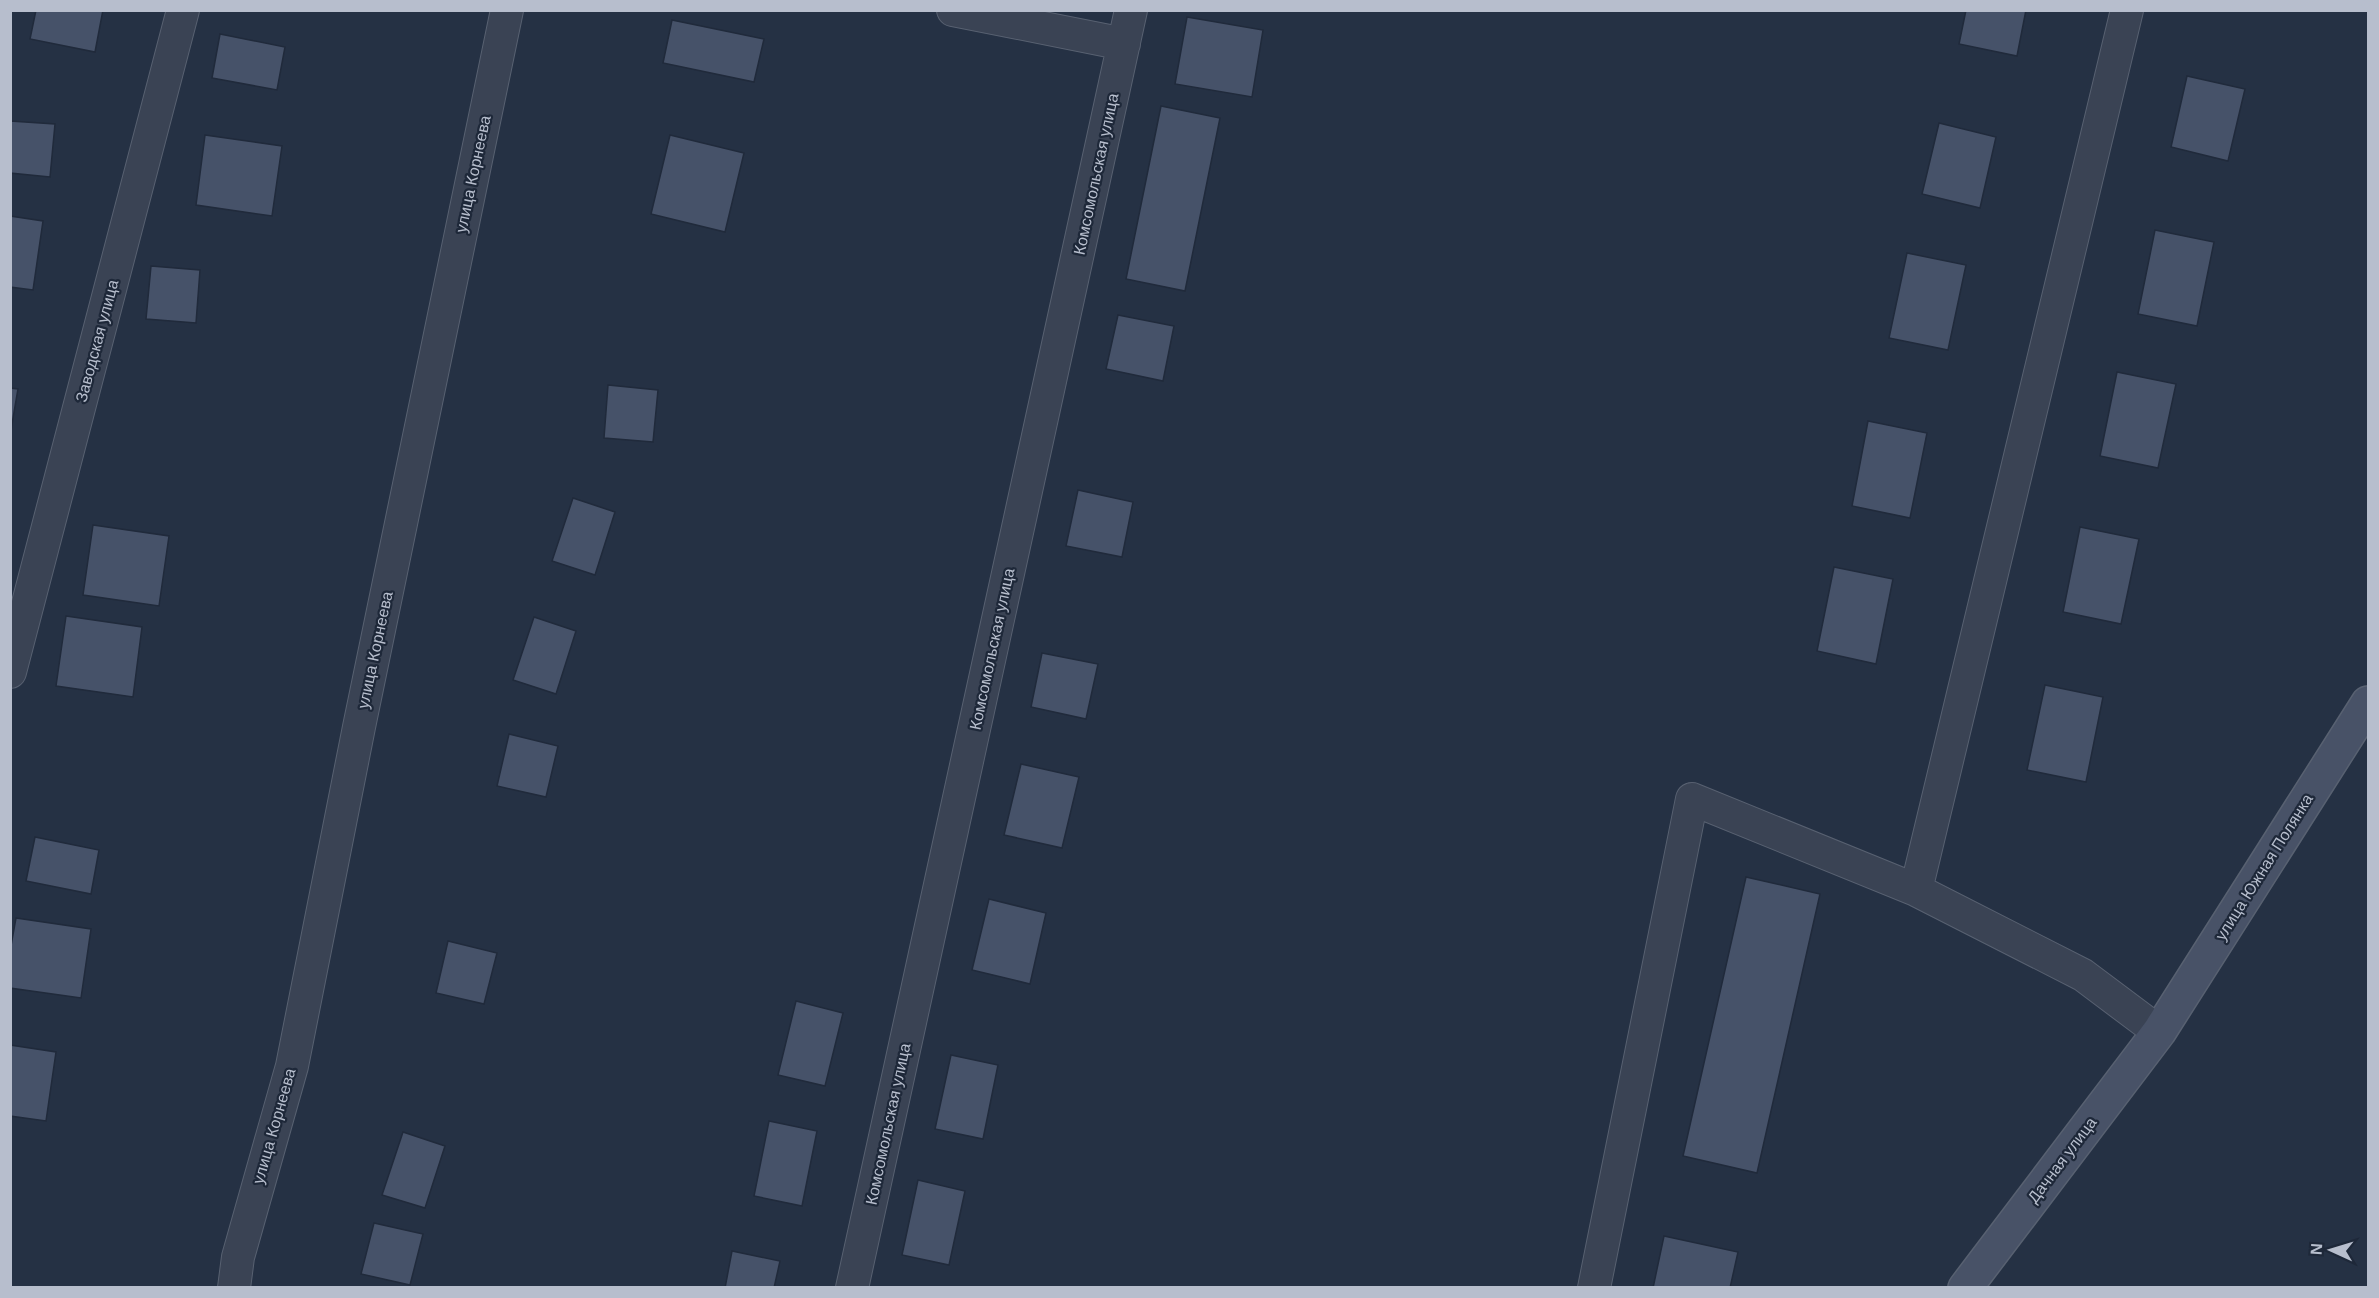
<svg xmlns="http://www.w3.org/2000/svg" width="2379" height="1298" font-family="Helvetica,sans-serif">
<style>
.building{fill:#465269;stroke:#202a3b;stroke-width:1.5}
.lines{fill:none;stroke-linecap:round;stroke-linejoin:round}
.street-casing{stroke:#586171;stroke-width:34}
.secondary-casing{stroke:#586171;stroke-width:36}
.street{stroke:#3a4354;stroke-width:32}
.secondary{stroke:#485267;stroke-width:33}
.labels{text-anchor:middle;dominant-baseline:central;stroke-width:4.5;stroke-linejoin:round;paint-order:stroke}
.street-label{font-size:16px;fill:#b7becd;stroke:#1e2839}
</style>
<rect width="100%" height="100%" fill="#253144"/>
<path class="building" d="M 36,10 L 103,10 L 95,52 L 30,39 Z
M 1966,10 L 2026,10 L 2017,56 L 1959,44 Z
M 1187,17 L 1263,30 L 1252,97 L 1175,84 Z
M 672,20 L 764,39 L 754,82 L 663,63 Z
M 220,34 L 285,47 L 277,90 L 212,78 Z
M 2187,76 L 2245,89 L 2228,161 L 2171,147 Z
M 1161,106 L 1220,118 L 1185,291 L 1126,279 Z
M 10,121 L 55,124 L 50,177 L 10,173 Z
M 1939,123 L 1996,137 L 1980,208 L 1922,194 Z
M 205,135 L 282,146 L 272,216 L 196,205 Z
M 670,135 L 744,153 L 725,232 L 651,214 Z
M 10,216 L 43,221 L 33,290 L 10,287 Z
M 2155,230 L 2214,242 L 2197,326 L 2138,314 Z
M 1907,253 L 1966,265 L 1948,350 L 1889,338 Z
M 151,266 L 200,270 L 196,323 L 146,319 Z
M 1118,315 L 1174,326 L 1163,381 L 1106,369 Z
M 2117,372 L 2176,384 L 2158,468 L 2100,456 Z
M 608,385 L 658,390 L 653,442 L 604,438 Z
M 10,388 L 18,389 L 10,436 Z
M 1868,421 L 1927,433 L 1910,518 L 1852,506 Z
M 1078,490 L 1133,502 L 1122,557 L 1066,546 Z
M 573,498 L 615,512 L 595,575 L 552,561 Z
M 93,525 L 169,536 L 159,606 L 83,595 Z
M 2080,527 L 2139,539 L 2121,624 L 2063,612 Z
M 1834,567 L 1893,579 L 1876,664 L 1817,651 Z
M 66,616 L 142,627 L 133,697 L 56,686 Z
M 534,617 L 576,631 L 556,694 L 513,680 Z
M 1042,653 L 1098,664 L 1086,719 L 1031,707 Z
M 2045,685 L 2103,697 L 2086,782 L 2027,770 Z
M 509,734 L 558,746 L 546,797 L 497,786 Z
M 1021,764 L 1079,777 L 1062,848 L 1004,835 Z
M 35,837 L 99,850 L 91,894 L 26,881 Z
M 1746,877 L 1820,894 L 1757,1173 L 1683,1156 Z
M 989,899 L 1046,913 L 1030,984 L 972,970 Z
M 16,918 L 91,929 L 81,998 L 10,988 L 10,951 Z
M 448,941 L 497,953 L 484,1004 L 436,993 Z
M 796,1001 L 843,1013 L 825,1086 L 778,1075 Z
M 10,1045 L 56,1052 L 46,1121 L 10,1116 Z
M 951,1055 L 998,1065 L 983,1139 L 935,1129 Z
M 769,1121 L 817,1131 L 802,1206 L 754,1196 Z
M 403,1132 L 445,1146 L 425,1208 L 382,1195 Z
M 918,1180 L 965,1191 L 949,1265 L 902,1255 Z
M 374,1223 L 423,1234 L 410,1285 L 361,1274 Z
M 1664,1236 L 1738,1252 L 1730,1288 L 1653,1288 Z
M 732,1251 L 780,1261 L 774,1288 L 725,1288 Z"/>
<g class="lines">
<g class="street-casing">
<path id="street" d="M 953,10 L 1124,44
M 10,672 L 183,10
M 1916,890 L 2127,10
M 234,1288 L 238,1257 L 292,1066 L 359,727 L 507,10
M 852,1288 L 1131,10
M 1594,1288 L 1692,799 L 1916,890 L 2083,975 L 2159,1032"/>
</g>
<g class="secondary-casing">
<path id="secondary" d="M 1965,1288 L 2159,1032 L 2368,703"/>
</g>
<use href="#street" class="street"/>
<use href="#secondary" class="secondary"/>
</g>
<g class="labels">
<g class="street-label">
<text transform="translate(473 174) rotate(-78)">улица Корнеева</text>
<text transform="translate(1096 174) rotate(-78)">Комсомольская улица</text>
<text transform="translate(97 341) rotate(-75)">Заводская улица</text>
<text transform="translate(992 649) rotate(-78)">Комсомольская улица</text>
<text transform="translate(375 650) rotate(-78)">улица Корнеева</text>
<text transform="translate(2264 867) rotate(-58)">улица Южная Полянка</text>
<text transform="translate(888 1124) rotate(-78)">Комсомольская улица</text>
<text transform="translate(274 1126) rotate(-74)">улица Корнеева</text>
<text transform="translate(2062 1160) rotate(-53)">Дачная улица</text>
</g>
</g>
<rect width="2379" height="1298" fill="none" stroke="#b7becd" stroke-width="24"/>
<g transform="translate(2331 1250) rotate(274)" stroke="#1e2839" stroke-width="4.5" paint-order="stroke">
<path d="M0-4.5L10 22L0 15L-10 22Z" fill="#b7becd"/>
<text y="-9" font-size="16" font-weight="bold" text-anchor="middle" fill="#b7becd">N</text>
</g>
</svg>
